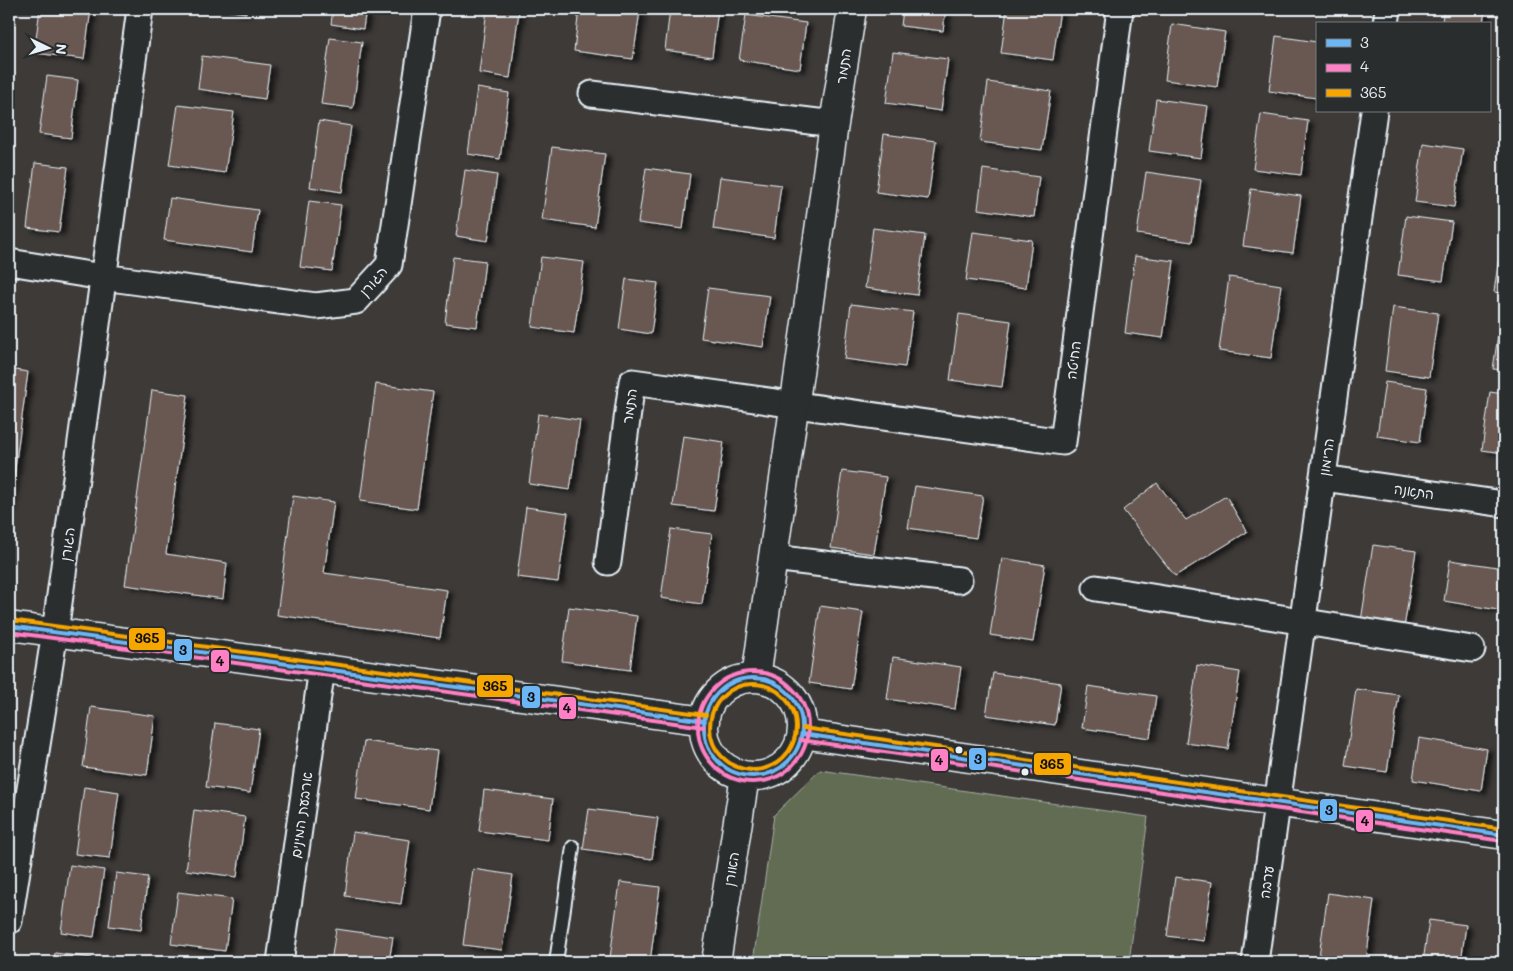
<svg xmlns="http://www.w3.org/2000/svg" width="1513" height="971" font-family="Mali,'Playpen Sans Hebrew',sans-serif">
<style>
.green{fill:#626c53;stroke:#a5aea6}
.building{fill:#695951;stroke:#e8f1f8;filter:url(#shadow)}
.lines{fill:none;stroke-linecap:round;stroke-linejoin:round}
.lane-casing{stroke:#e8f1f8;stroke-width:16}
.street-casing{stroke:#e8f1f8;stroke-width:29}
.secondary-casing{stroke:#e8f1f8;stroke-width:31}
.lane{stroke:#2a2d2e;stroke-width:12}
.street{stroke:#2a2d2e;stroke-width:25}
.secondary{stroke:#2a2d2e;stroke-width:28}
.bus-1-casing{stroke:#2a2d2e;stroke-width:8}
.bus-2-casing{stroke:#2a2d2e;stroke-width:8}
.bus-3-casing{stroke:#2a2d2e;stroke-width:8}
.bus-1{stroke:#6db6f5;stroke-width:4}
.bus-2{stroke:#ff80c5;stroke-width:4}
.bus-3{stroke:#f7a600;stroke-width:4}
.bus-dot{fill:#e8f1f8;stroke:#2a2d2e;stroke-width:2}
.labels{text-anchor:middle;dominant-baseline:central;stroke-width:4;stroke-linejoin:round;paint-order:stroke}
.street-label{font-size:14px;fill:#e8f1f8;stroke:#2a2d2e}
.line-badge{stroke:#2a2d2e;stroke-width:2}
.pale-badge-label{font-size:14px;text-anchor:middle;font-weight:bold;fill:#111}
</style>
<defs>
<filter id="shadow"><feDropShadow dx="5.5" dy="3" stdDeviation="2.5" flood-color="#0009"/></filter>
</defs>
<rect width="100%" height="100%" fill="#3d3a38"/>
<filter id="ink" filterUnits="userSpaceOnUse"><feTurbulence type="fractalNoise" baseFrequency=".02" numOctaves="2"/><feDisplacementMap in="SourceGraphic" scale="10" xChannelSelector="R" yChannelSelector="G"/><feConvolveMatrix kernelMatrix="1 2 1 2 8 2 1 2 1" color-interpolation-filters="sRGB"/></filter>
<g filter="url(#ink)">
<path class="green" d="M 820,770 L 1148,817 L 1129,962 L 753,962 L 774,815 Z"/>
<path class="building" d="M 40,9 L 91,9 L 84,59 L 34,53 Z
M 216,9 L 246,9 L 246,13 Z
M 333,9 L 366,9 L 363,29 L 331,24 Z
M 487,9 L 519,11 L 510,78 L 479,73 Z
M 579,9 L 625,9 L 640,11 L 633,59 L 574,51 Z
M 670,9 L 718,9 L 712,57 L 665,50 Z
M 903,9 L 946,9 L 943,31 L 901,26 Z
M 1007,9 L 1060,9 L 1053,60 L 1001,53 Z
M 1444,9 L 1485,9 L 1483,24 L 1458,24 L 1442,21 Z
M 746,15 L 806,23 L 800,69 L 739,60 Z
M 1172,24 L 1225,32 L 1217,87 L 1165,80 Z
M 1276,36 L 1317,42 L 1316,98 L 1269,91 Z
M 330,38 L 362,42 L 353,108 L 321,104 Z
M 893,52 L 948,59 L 941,111 L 886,103 Z
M 202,56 L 270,65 L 265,99 L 198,89 Z
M 47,76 L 78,80 L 71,138 L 39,134 Z
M 988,82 L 1051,91 L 1042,150 L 980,142 Z
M 477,88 L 509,93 L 500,159 L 468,154 Z
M 1156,99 L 1208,106 L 1201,158 L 1149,151 Z
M 178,105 L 234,112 L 225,173 L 169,165 Z
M 1261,114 L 1308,121 L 1301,175 L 1253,169 Z
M 319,121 L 351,126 L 342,192 L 310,187 Z
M 884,134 L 936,141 L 928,199 L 876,192 Z
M 1423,143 L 1463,149 L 1454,207 L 1415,202 Z
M 552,147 L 605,154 L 595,227 L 542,220 Z
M 35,163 L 68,167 L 59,232 L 27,228 Z
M 646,168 L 690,174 L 683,229 L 638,223 Z
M 983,169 L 1039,177 L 1034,217 L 978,209 Z
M 465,170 L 497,175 L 488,241 L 456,236 Z
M 1146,172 L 1201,180 L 1192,242 L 1137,234 Z
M 720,177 L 781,185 L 774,238 L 713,229 Z
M 1251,189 L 1301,196 L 1293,253 L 1243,246 Z
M 170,198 L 258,210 L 252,252 L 164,240 Z
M 309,201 L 341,205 L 332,271 L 300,267 Z
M 1406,216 L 1452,222 L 1443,281 L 1398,275 Z
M 873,228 L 925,235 L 917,295 L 865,288 Z
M 973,232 L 1032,240 L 1026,288 L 966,280 Z
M 1501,242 L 1504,242 L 1504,294 L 1494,292 Z
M 1135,256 L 1174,261 L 1163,338 L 1125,333 Z
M 453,257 L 485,261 L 477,327 L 445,323 Z
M 541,257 L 584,262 L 574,333 L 532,327 Z
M 1229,277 L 1281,285 L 1271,358 L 1219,351 Z
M 626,279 L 658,283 L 651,334 L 619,329 Z
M 708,288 L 770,296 L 763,347 L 701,338 Z
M 851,304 L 913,312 L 905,367 L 844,359 Z
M 1393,307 L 1438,313 L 1429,377 L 1385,371 Z
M 1502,308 L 1504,308 L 1504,370 L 1493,369 Z
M 959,314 L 1011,321 L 1002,387 L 950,380 Z
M 9,369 L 28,372 L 9,513 Z
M 1385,382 L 1427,388 L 1420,442 L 1377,436 Z
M 376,384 L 433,392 L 417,509 L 360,501 Z
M 152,390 L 188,395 L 166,554 L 227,563 L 223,599 L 125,585 Z
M 1490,392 L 1504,394 L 1504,453 L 1482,450 Z
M 538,414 L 580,420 L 570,490 L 529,484 Z
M 683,436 L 724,442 L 714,511 L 673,506 Z
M 842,471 L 886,477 L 874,554 L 831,548 Z
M 1157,483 L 1186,520 L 1226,496 L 1247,532 L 1175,576 L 1123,510 Z
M 915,486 L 983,496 L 976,538 L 908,528 Z
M 293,496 L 334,502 L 324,573 L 447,590 L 440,638 L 277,615 Z
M 526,507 L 568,513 L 558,582 L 517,577 Z
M 671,529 L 712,534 L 702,604 L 661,598 Z
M 1373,545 L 1416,551 L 1404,628 L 1361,621 Z
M 1002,558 L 1045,565 L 1033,642 L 990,635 Z
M 1450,560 L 1504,568 L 1504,611 L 1444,601 Z
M 820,606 L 863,612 L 851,689 L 809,683 Z
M 569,607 L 637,616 L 630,670 L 562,661 Z
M 893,657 L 961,667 L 955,709 L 887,699 Z
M 1197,665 L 1240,672 L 1228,749 L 1186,743 Z
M 993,673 L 1061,683 L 1055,725 L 986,715 Z
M 1088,686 L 1156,696 L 1150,738 L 1082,728 Z
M 1356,689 L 1399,695 L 1387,772 L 1345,766 Z
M 91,707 L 155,716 L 147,775 L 83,767 Z
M 215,723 L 259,729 L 250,793 L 206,787 Z
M 1419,738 L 1487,749 L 1481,791 L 1413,780 Z
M 364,741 L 437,751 L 429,809 L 356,799 Z
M 84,787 L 119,792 L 110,858 L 75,854 Z
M 484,790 L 553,799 L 548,840 L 479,831 Z
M 589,809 L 658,818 L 652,859 L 583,849 Z
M 194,810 L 245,817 L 237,877 L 186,870 Z
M 353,832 L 410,840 L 401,904 L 345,896 Z
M 70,865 L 104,870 L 94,937 L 61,932 Z
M 473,869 L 513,875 L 502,950 L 463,945 Z
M 116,873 L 148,877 L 141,930 L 109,926 Z
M 1175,877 L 1212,882 L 1204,941 L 1167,936 Z
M 620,882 L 660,887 L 650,962 L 610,958 Z
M 178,892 L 232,899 L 225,951 L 171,944 Z
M 1328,893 L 1374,900 L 1366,962 L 1319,956 Z
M 1429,920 L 1466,925 L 1461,962 L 1423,962 Z
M 336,929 L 393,937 L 389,962 L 331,962 Z
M 55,953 L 92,958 L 91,962 L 54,962 Z"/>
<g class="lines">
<g class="lane-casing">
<path id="lane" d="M 556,962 L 573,847"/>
</g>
<g class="street-casing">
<path id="street" d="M 1386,24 L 1388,9
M 592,94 L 834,124
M 9,262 L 103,277 L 316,306 L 356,301 L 389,265 L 427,9
M 1323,478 L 1504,504
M 773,558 L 959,580
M 608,562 L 632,382 L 1063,442 L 1120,9
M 1096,588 L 1472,649
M 9,921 L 55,632 L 140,9
M 280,962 L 322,668
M 1255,962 L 1374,111"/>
</g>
<g class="secondary-casing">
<path id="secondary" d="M 9,626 L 705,721
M 756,678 L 834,124 L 852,9
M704 727a49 49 0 1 1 98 0a49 49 0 1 1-98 0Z
M 802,734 L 1504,835
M 716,962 L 745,776"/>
</g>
<use href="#lane" class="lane"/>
<use href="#street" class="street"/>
<use href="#secondary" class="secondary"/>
<g class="bus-1-casing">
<path id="bus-1" d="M 9,626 L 705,721
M704 727a49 49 0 1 1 98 0a49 49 0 1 1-98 0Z
M 802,734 L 1504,835"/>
</g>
<g class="bus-2-casing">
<path id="bus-2" d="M 9,632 L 704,727
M698 727a55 55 0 1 1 110 0a55 55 0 1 1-110 0Z
M 801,740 L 1503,841"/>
</g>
<g class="bus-3-casing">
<path id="bus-3" d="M 10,620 L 706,715
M710 727a43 43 0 1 1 86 0a43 43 0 1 1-86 0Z
M 803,728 L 1504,829"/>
</g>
<use href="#bus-1" class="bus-1"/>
<use href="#bus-2" class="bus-2"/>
<use href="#bus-3" class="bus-3"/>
</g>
</g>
<g class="bus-dot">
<circle cx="959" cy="750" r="4.5"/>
<circle cx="1025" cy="772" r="4.5"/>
</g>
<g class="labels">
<g class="street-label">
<text transform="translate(843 66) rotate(-81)">התמר</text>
<text transform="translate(373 281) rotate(-49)">הגורן</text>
<text transform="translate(1073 360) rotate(-83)">החיטה</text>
<text transform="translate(629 406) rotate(-82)">התמר</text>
<text transform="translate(1326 457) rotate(-82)">הרימון</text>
<text transform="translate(1414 491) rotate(8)">התאנה</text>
<text transform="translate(67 544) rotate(-82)">הגורן</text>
<text transform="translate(301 815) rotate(-82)">ארבעת המינים</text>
<text transform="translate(731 869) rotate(-81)">האורן</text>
<text transform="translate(1266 882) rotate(-82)">ערבה</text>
</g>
</g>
<g class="line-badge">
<rect x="128" y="627" width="38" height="24" rx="5" fill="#f7a600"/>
<rect x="173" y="638" width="20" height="24" rx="5" fill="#6db6f5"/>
<rect x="210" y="649" width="20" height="24" rx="5" fill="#ff80c5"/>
<rect x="476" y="674" width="38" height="24" rx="5" fill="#f7a600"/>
<rect x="521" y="685" width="20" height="24" rx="5" fill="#6db6f5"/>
<rect x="558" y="696" width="19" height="24" rx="5" fill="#ff80c5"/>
<rect x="968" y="747" width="19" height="24" rx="5" fill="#6db6f5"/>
<rect x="930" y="748" width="19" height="24" rx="5" fill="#ff80c5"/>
<rect x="1033" y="752" width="39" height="24" rx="5" fill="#f7a600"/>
<rect x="1319" y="798" width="19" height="24" rx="5" fill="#6db6f5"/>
<rect x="1355" y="809" width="19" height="24" rx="5" fill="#ff80c5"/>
</g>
<g class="pale-badge-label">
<text x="147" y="643">365</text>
<text x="183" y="655">3</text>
<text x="220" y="666">4</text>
<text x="495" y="691">365</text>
<text x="531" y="702">3</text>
<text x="567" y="713">4</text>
<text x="978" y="764">3</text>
<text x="939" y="765">4</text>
<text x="1052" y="769">365</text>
<text x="1329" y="815">3</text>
<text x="1365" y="826">4</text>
</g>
<rect width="1513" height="971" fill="none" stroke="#2a2d2e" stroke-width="30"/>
<rect x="15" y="15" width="1483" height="941" fill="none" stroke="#e8f1f8" stroke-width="2" filter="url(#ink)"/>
<rect x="1316" y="22" width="175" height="90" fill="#2a2d2e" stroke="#767b7f"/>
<rect x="1326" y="39" width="25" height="8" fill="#6db6f5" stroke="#767b7f"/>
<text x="1360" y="48" font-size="15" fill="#e8f1f8">3</text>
<rect x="1326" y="64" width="25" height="8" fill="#ff80c5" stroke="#767b7f"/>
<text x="1360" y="72" font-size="15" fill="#e8f1f8">4</text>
<rect x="1326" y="89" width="25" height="8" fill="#f7a600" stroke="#767b7f"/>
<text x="1360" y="98" font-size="15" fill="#e8f1f8">365</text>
<g transform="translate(48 48) rotate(95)" stroke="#2a2d2e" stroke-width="4" paint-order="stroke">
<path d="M0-4L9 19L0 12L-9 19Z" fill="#e8f1f8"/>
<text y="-8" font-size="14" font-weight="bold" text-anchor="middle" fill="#e8f1f8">N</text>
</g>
</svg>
